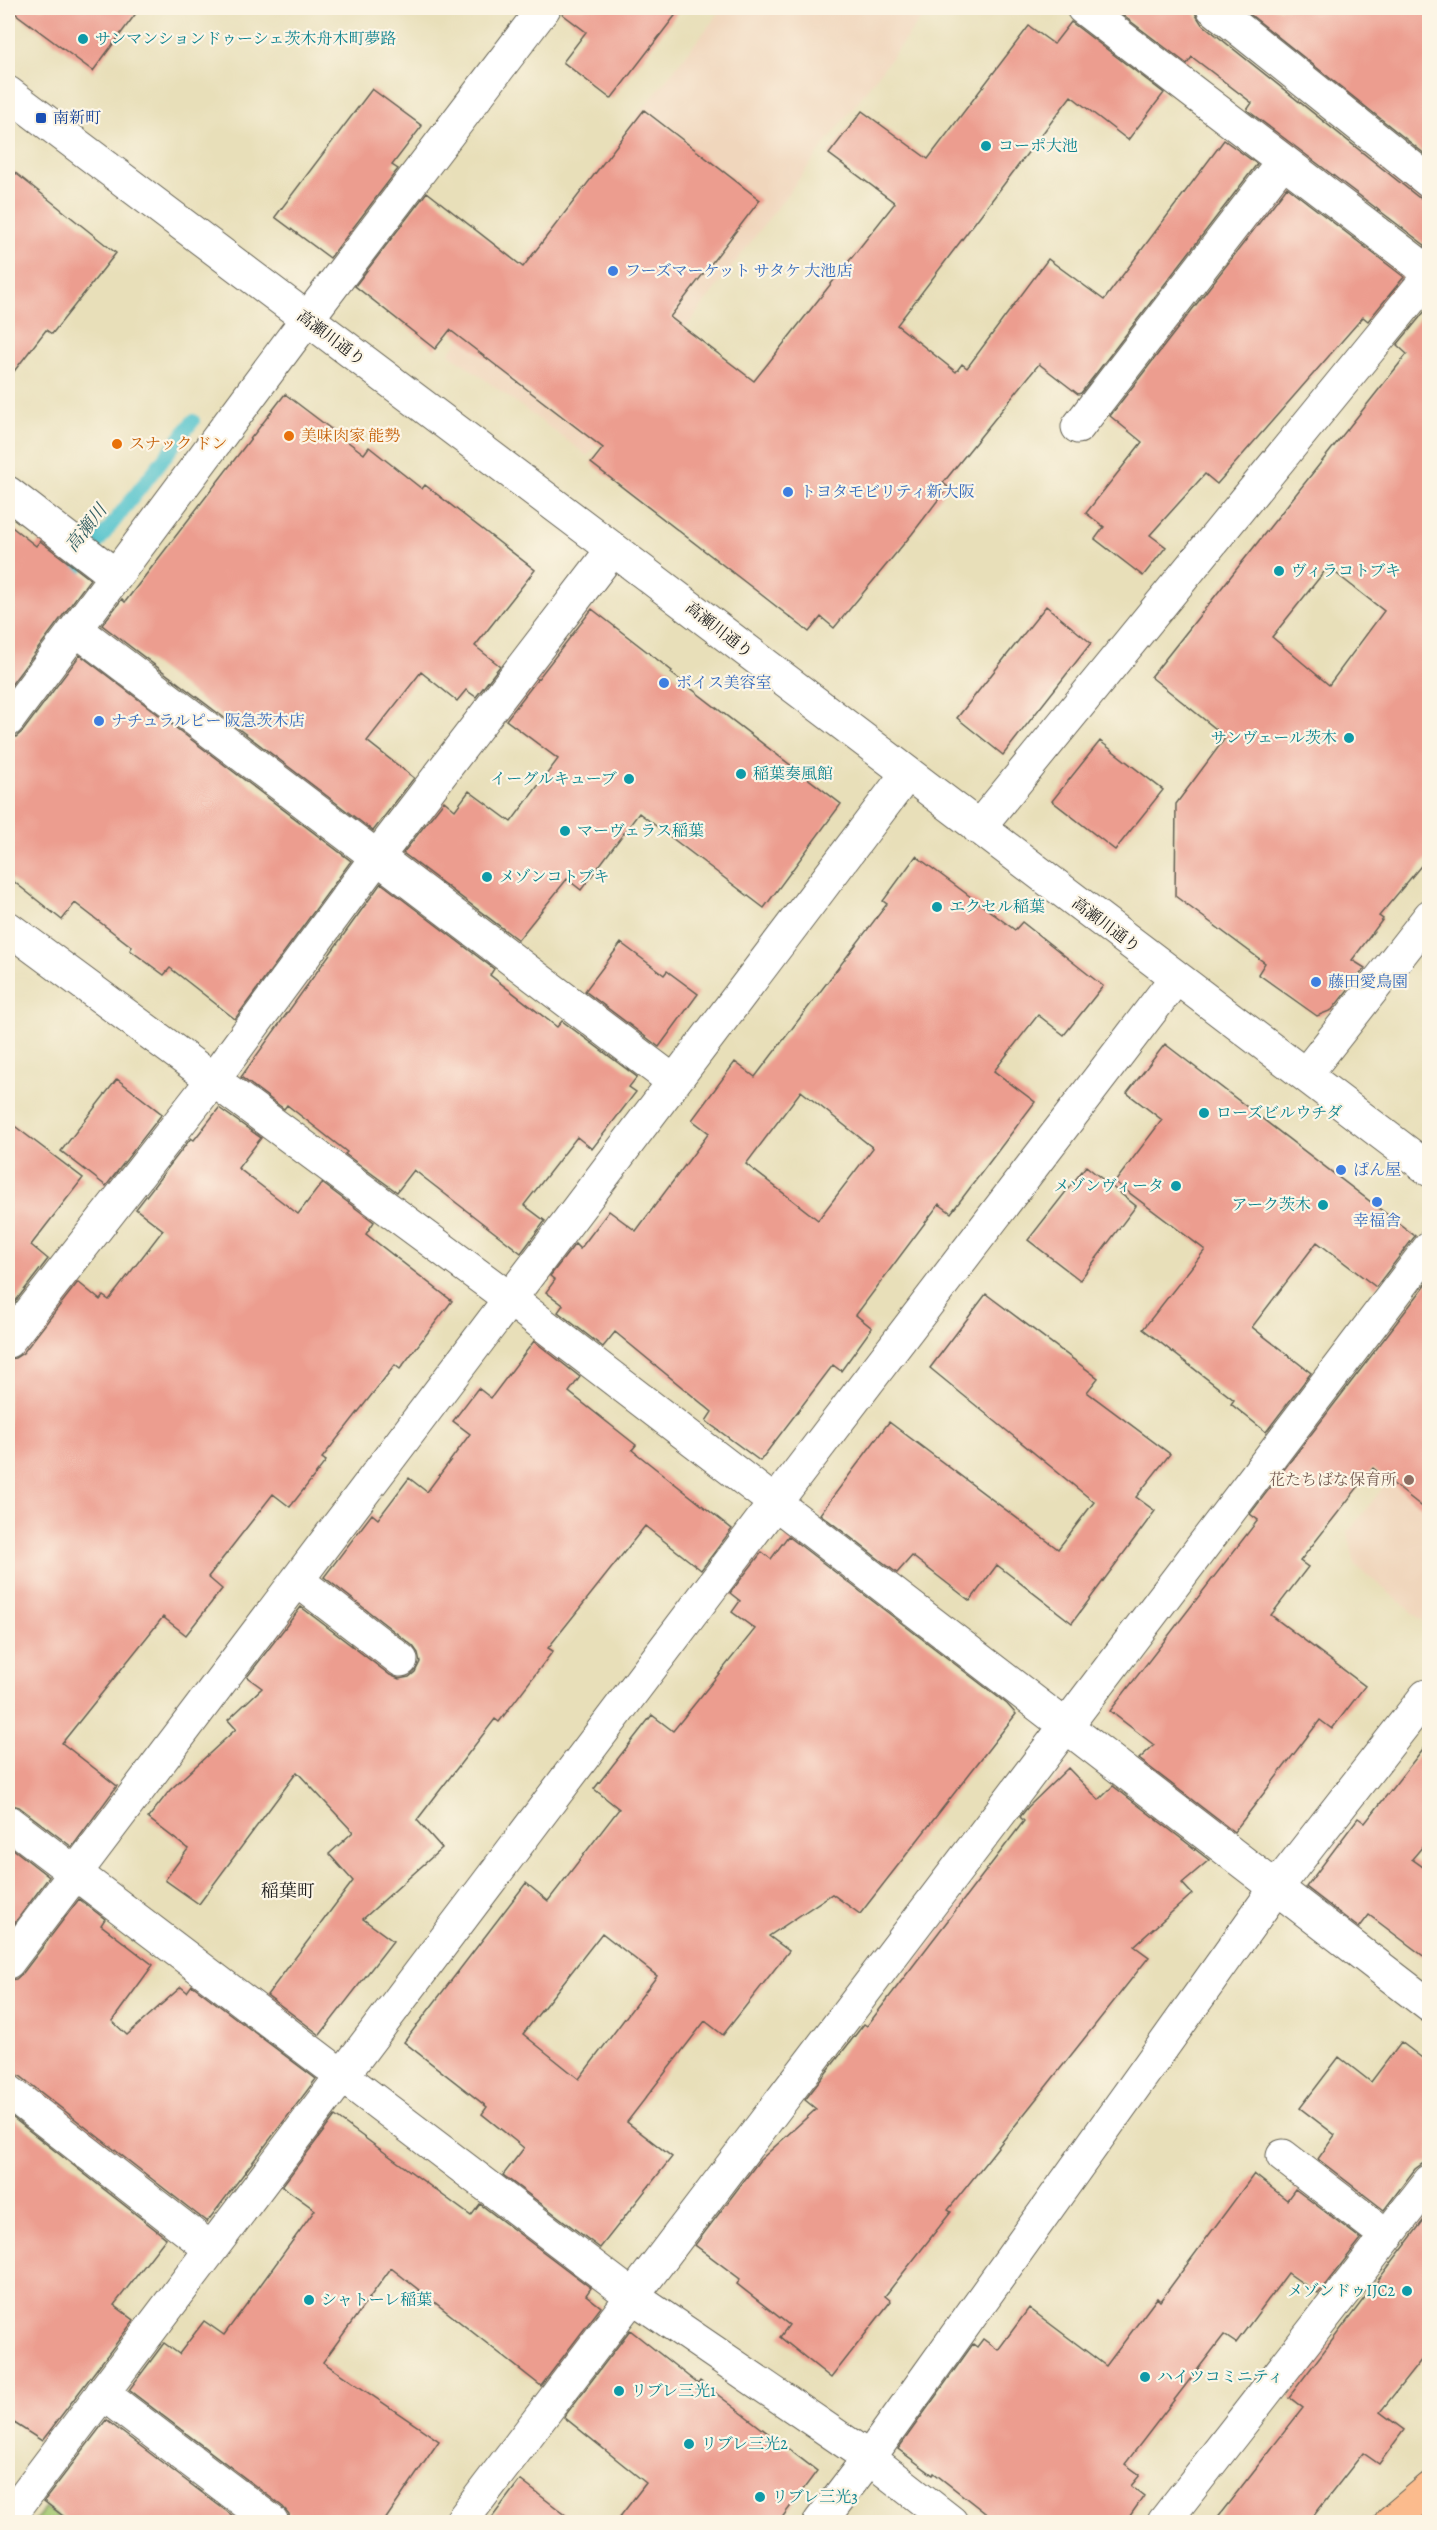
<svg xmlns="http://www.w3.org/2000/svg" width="1437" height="2530" font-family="Alegreya,'Noto Serif JP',serif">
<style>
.built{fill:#f0d6bc}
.green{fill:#a5c972;stroke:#607247;stroke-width:1.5}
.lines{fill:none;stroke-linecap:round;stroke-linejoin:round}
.stream{stroke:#56c4cd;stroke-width:14}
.building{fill:#ec9d8f;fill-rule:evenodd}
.minor-casing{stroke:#636053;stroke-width:35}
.major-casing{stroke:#636053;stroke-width:35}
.minor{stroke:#fff;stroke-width:33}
.major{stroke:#fbbb8d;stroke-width:33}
.culture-dot{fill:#0f9aa8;stroke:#fcf5e5;stroke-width:2}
.transit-dot{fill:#1a4fb4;stroke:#fcf5e5;stroke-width:2}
.shop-dot{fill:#3f7fe0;stroke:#fcf5e5;stroke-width:2}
.food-dot{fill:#e8710a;stroke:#fcf5e5;stroke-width:2}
.education-dot{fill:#8d6e63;stroke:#fcf5e5;stroke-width:2}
.labels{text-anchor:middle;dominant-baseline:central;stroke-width:4.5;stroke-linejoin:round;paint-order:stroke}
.culture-label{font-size:16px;fill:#0d838f;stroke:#fcf5e5;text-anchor:start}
.transit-label{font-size:16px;fill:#164399;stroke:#fcf5e5;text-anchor:start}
.shop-label{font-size:16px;fill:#366cbe;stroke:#fcf5e5;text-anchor:start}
.street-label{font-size:16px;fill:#1c1c1c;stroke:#fcf5e5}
.food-label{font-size:16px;fill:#c56008;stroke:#fcf5e5;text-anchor:start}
.education-label{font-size:16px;fill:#785e54;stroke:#fcf5e5;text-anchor:end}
.water-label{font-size:18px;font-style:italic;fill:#335f63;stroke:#fcf5e5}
.neighbourhood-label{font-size:18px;fill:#1c1c1c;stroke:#fcf5e5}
</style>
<rect width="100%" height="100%" fill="#fcf5e5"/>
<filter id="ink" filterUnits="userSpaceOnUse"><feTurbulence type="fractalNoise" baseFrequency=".0167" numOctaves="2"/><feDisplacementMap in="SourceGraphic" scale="12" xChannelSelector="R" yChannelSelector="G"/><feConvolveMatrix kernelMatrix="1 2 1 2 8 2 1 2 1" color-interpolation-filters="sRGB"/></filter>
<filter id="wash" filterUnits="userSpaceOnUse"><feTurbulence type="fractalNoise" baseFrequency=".008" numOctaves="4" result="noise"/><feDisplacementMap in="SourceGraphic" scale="24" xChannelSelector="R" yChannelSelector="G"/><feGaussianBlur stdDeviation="1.35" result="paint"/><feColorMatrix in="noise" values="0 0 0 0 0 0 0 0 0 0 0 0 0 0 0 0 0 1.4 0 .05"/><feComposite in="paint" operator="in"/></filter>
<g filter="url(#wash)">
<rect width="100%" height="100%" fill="#e8dfb9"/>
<path class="built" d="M 723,8 L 929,8 L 588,456 L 449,353 Z
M 1429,1429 L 1429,1626 L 1355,1565 L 1348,1532 Z"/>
<path class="green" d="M 45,2508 L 65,2522 L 34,2522 Z"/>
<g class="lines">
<path class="stream" d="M 66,583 L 193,421"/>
</g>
<g id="blocks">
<path class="building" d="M 8,8 L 140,8 L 93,71 Z
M 562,8 L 681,8 L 611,99 L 563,62 L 586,32 L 561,13 Z
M 1113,8 L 1195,8 L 1196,15 L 1201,23 L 1418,197 L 1430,200 L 1430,249 L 1247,110 L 1252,103 L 1192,57 L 1187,64 Z
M 1242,8 L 1430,8 L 1430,150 L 1426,155 Z
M 1071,22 L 1164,93 L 1128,140 L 1071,96 L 897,325 L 956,372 L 962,364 L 967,368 L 1048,259 L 1104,300 L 1224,140 L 1257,164 L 1081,393 L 1078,394 L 1039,364 L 943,483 L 948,487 L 912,534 L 834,628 L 821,617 L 809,632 L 763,596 L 591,463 L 603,448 L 450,330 L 435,349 L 355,286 L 427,192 L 523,267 L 644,110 L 760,200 L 670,317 L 754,381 L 895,203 L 829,154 L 862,111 L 928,159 L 1029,26 L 1054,44 Z
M 372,89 L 422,126 L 392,165 L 398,169 L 330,258 L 275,217 Z
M 8,167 L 116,253 L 52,334 L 46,330 L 8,379 Z
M 1287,187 L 1404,277 L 1368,321 L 1363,317 L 1217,484 L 1205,474 L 1150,535 L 1166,547 L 1143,576 L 1095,539 L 1104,527 L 1086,513 L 1142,442 L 1110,416 Z
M 1430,305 L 1430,855 L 1379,916 L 1383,919 L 1352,960 L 1365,968 L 1332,1010 L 1317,1016 L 1258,974 L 1265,963 L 1175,896 L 1176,804 L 1226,737 L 1151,677 L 1407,354 L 1397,345 ZM 1328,567 L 1384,611 L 1329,685 L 1272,637 Z
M 285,394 L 364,454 L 369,447 L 422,489 L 425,485 L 535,570 L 475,646 L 500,666 L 476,697 L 466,690 L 457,701 L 421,672 L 367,741 L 414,778 L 373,831 L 102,625 L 122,599 L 125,602 Z
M 8,524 L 36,546 L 40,541 L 90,579 L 8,689 Z
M 1046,606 L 1091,643 L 1003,755 L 957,718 Z
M 592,609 L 672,671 L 671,673 L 841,804 L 764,908 L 639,813 L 581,890 L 567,879 L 518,940 L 403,853 L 444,801 L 455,810 L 469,791 L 511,822 L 558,759 L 506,720 Z
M 80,655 L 351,861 L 235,1019 L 170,968 L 164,975 L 130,950 L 132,947 L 75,903 L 62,920 L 8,877 L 8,738 L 16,737 L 23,731 Z
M 1100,741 L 1163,790 L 1115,850 L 1052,801 Z
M 916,856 L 1015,930 L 1022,922 L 1103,986 L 1064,1035 L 1038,1015 L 994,1071 L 1035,1102 L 951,1213 L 939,1204 L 856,1315 L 872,1328 L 841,1371 L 833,1365 L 760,1461 L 706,1421 L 712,1412 L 615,1332 L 603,1347 L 558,1312 L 563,1305 L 546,1292 L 555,1280 L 550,1276 L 575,1244 L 580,1249 L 609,1211 L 636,1231 L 709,1133 L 692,1120 L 735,1062 L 755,1077 L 887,904 L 883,901 ZM 801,1091 L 873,1148 L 818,1220 L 746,1164 Z
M 381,883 L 494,969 L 490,975 L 557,1027 L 562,1021 L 637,1077 L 629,1087 L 636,1092 L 592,1149 L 577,1137 L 524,1205 L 545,1221 L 521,1253 L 414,1170 L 397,1192 L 345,1154 L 347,1152 L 287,1105 L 284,1109 L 241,1077 Z
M 621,943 L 664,975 L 667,971 L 698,994 L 659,1047 L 585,991 Z
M 1165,1044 L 1415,1236 L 1376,1287 L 1317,1242 L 1252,1327 L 1311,1373 L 1266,1432 L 1231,1404 L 1234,1400 L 1143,1329 L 1205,1250 L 1115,1182 L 1162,1120 L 1127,1093 Z
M 117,1079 L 162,1114 L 106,1186 L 61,1151 Z
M 219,1108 L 261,1138 L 238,1168 L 298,1214 L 322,1183 L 374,1222 L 366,1234 L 452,1301 L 400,1369 L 395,1365 L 322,1458 L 326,1461 L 290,1507 L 273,1494 L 208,1577 L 222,1589 L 186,1635 L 163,1617 L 62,1743 L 117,1786 L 72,1847 L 19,1807 L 8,1804 L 8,1359 L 15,1358 L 23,1353 L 78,1282 L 100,1300 L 103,1296 L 109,1300 L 163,1230 L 136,1209 L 191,1138 L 194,1140 Z
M 8,1121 L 83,1178 L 31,1245 L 48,1259 L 8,1311 Z
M 1086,1166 L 1136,1206 L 1080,1280 L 1028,1240 Z
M 1430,1279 L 1430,1513 L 1373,1468 L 1300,1561 L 1308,1567 L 1271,1615 L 1365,1686 L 1332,1729 L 1320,1720 L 1234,1832 L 1139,1759 L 1154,1745 L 1110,1711 L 1258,1520 L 1250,1514 Z
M 986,1294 L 1098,1378 L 1087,1392 L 1170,1454 L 1136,1497 L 1155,1511 L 1072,1623 L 997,1565 L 970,1601 L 912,1556 L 897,1573 L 820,1514 L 889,1422 L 1058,1549 L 1094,1502 L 930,1368 Z
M 534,1341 L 580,1377 L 569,1392 L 636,1445 L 632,1450 L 732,1529 L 701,1570 L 645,1526 L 548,1648 L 553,1651 L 499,1722 L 495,1719 L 417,1820 L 442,1848 L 363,1919 L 393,1941 L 320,2035 L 267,1995 L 353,1881 L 329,1854 L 353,1832 L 297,1772 L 199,1904 L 165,1880 L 188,1849 L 148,1818 L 170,1790 L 236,1729 L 228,1720 L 262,1688 L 247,1677 L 301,1607 L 390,1675 L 399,1679 L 409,1677 L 415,1672 L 420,1662 L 418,1653 L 413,1646 L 324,1577 L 372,1514 L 378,1519 L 409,1478 L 427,1492 L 470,1434 L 453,1421 L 478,1388 L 491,1398 Z
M 788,1536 L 1007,1704 L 1016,1714 L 860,1914 L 832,1894 L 769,1936 L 789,1951 L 723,2035 L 705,2021 L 627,2122 L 672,2157 L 600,2248 L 503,2175 L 524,2148 L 482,2114 L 487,2107 L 404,2042 L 526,1883 L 548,1901 L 619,1809 L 594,1789 L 652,1715 L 673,1731 L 755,1629 L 732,1612 L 740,1601 L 730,1593 L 762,1552 L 771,1559 ZM 602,1933 L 657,1976 L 579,2079 L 523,2034 Z
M 1430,1740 L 1430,1838 L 1412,1859 L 1430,1872 L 1430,1961 L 1369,1915 L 1359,1928 L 1306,1887 L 1358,1818 L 1365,1823 Z
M 1068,1768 L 1099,1800 L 1113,1786 L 1209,1860 L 1182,1883 L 1192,1894 L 1134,1946 L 1149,1957 L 948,2210 L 951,2212 L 885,2296 L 891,2301 L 831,2378 L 780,2337 L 789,2325 L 737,2284 L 740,2279 L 695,2245 L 759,2161 L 816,2109 L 805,2100 L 864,2024 L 867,2026 L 1024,1821 L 1020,1817 L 1028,1807 Z
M 8,1845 L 49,1877 L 8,1932 Z
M 79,1899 L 105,1919 L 101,1925 L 153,1965 L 112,2021 L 127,2035 L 181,1987 L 187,1992 L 192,1985 L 316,2079 L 207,2222 L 20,2076 L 8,2073 L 8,1980 L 16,1979 L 23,1973 Z
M 1401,2042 L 1430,2064 L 1430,2163 L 1422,2164 L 1415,2169 L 1384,2210 L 1318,2159 L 1335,2135 L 1300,2108 L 1339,2057 L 1371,2082 Z
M 8,2114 L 166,2238 L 114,2305 L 134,2320 L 42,2441 L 8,2419 Z
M 335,2116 L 471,2216 L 480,2204 L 591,2288 L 586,2295 L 601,2307 L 541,2386 L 391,2268 L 323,2362 L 439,2441 L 383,2523 L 290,2523 L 289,2514 L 283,2507 L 129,2390 L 164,2343 L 179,2354 L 204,2321 L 224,2335 L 315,2210 L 282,2186 Z
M 1254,2174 L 1287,2200 L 1295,2189 L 1361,2239 L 1318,2294 L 1288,2273 L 1236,2343 L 1224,2335 L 1125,2464 L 1140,2475 L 1131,2486 L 1144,2496 L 1125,2523 L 998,2523 L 934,2473 L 933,2475 L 898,2449 L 973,2344 L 977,2347 L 983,2339 L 998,2350 L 1029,2308 L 1106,2366 L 1157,2298 L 1160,2301 Z
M 1430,2212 L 1430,2349 L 1380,2412 L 1404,2430 L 1379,2464 L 1363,2453 L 1308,2523 L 1213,2523 L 1303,2408 L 1289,2397 Z
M 630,2330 L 698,2384 L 700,2381 L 817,2471 L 778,2523 L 615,2523 L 646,2483 L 564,2417 Z
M 106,2420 L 242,2523 L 72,2523 L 44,2501 Z
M 520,2480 L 576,2523 L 488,2523 Z"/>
</g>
</g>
<g filter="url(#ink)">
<use href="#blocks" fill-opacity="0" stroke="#636053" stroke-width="1.5"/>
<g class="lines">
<g class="minor-casing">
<path id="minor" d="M 1083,8 L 1430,273
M 1213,8 L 1430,182
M 8,93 L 613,549 L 1430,1170
M 1078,427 L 1283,161
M 8,493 L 115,575
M 77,630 L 673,1081
M 8,720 L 307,319 L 544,8
M 978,828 L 1430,275
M 8,928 L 510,1299 L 1430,2006
M 1305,1075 L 1430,916
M 8,1341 L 212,1081 L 377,857 L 613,549
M 297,1580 L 401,1660
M 8,1822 L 632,2296 L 869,2458 L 951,2522
M 8,1962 L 907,774
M 8,2091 L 211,2249
M 1283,2156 L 1387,2236
M 102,2393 L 272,2522
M 8,2518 L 775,1503 L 1176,978
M 461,2522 L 1430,1247
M 820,2522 L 869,2458 L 1276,1888 L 1426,1696
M 1164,2522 L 1430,2181"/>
</g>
<g class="major-casing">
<path id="major" d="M 1391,2522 L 1430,2489"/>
</g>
<use href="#minor" class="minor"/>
<use href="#major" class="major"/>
</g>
</g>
<g class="culture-dot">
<circle cx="83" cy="39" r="6"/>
<circle cx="986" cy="146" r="6"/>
<circle cx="1279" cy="571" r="6"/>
<circle cx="1349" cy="738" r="6"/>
<circle cx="741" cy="774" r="6"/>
<circle cx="629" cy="779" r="6"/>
<circle cx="565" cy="831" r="6"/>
<circle cx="487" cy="877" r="6"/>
<circle cx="937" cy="907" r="6"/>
<circle cx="1204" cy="1113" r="6"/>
<circle cx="1176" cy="1186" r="6"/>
<circle cx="1323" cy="1205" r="6"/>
<circle cx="1407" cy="2291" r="6"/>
<circle cx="309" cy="2300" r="6"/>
<circle cx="1145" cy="2377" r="6"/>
<circle cx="619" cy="2391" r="6"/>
<circle cx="689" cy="2444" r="6"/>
<circle cx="760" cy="2497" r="6"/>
</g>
<rect class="transit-dot" x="35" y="112" width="12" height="12" rx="3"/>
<g class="shop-dot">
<circle cx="613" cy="271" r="6"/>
<circle cx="788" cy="492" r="6"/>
<circle cx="664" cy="683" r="6"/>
<circle cx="99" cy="721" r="6"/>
<circle cx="1316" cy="982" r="6"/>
<circle cx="1341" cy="1170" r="6"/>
<circle cx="1377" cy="1202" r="6"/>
</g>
<g class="food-dot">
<circle cx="289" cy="436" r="6"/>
<circle cx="117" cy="444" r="6"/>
</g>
<circle class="education-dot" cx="1409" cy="1480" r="6"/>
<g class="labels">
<g class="culture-label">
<text x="95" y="39">サンマンションドゥーシェ茨木舟木町夢路</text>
<text x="998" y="146">コーポ大池</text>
<text x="1291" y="571">ヴィラコトブキ</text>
<text x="1337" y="738" text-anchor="end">サンヴェール茨木</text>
<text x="753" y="774">稲葉奏風館</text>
<text x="617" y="779" text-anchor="end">イーグルキューブ</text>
<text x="577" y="831">マーヴェラス稲葉</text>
<text x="499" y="877">メゾンコトブキ</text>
<text x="949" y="907">エクセル稲葉</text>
<text x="1216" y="1113">ローズビルウチダ</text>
<text x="1164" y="1186" text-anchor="end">メゾンヴィータ</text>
<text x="1311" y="1205" text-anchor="end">アーク茨木</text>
<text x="1395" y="2291" text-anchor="end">メゾンドゥIJC2</text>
<text x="321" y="2300">シャトーレ稲葉</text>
<text x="1157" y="2377">ハイツコミニティ</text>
<text x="631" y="2391">リブレ三光1</text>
<text x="701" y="2444">リブレ三光2</text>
<text x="772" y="2497">リブレ三光3</text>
</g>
<g class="transit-label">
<text x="53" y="118">南新町</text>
</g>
<g class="shop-label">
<text x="625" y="271">フーズマーケット サタケ 大池店</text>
<text x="800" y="492">トヨタモビリティ新大阪</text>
<text x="676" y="683">ボイス美容室</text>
<text x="111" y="721">ナチュラルピー 阪急茨木店</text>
<text x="1328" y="982">藤田愛鳥園</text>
<text x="1353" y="1170">ぱん屋</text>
<text x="1377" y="1221" text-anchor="middle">幸福舎</text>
</g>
<g class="street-label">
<text transform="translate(331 338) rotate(37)">高瀬川通り</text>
<text transform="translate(719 630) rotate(38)">高瀬川通り</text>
<text transform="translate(1106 925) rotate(37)">高瀬川通り</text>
</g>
<g class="food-label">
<text x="301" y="436">美味肉家 能勢</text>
<text x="129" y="444">スナック ドン</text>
</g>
<g class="education-label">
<text x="1397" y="1480">花たちばな保育所</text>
</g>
<g class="water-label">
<text transform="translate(86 528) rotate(-52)">高瀬川</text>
</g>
<g class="neighbourhood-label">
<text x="288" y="1891">稲葉町</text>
</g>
</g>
<rect width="1437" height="2530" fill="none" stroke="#fcf5e5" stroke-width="30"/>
</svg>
